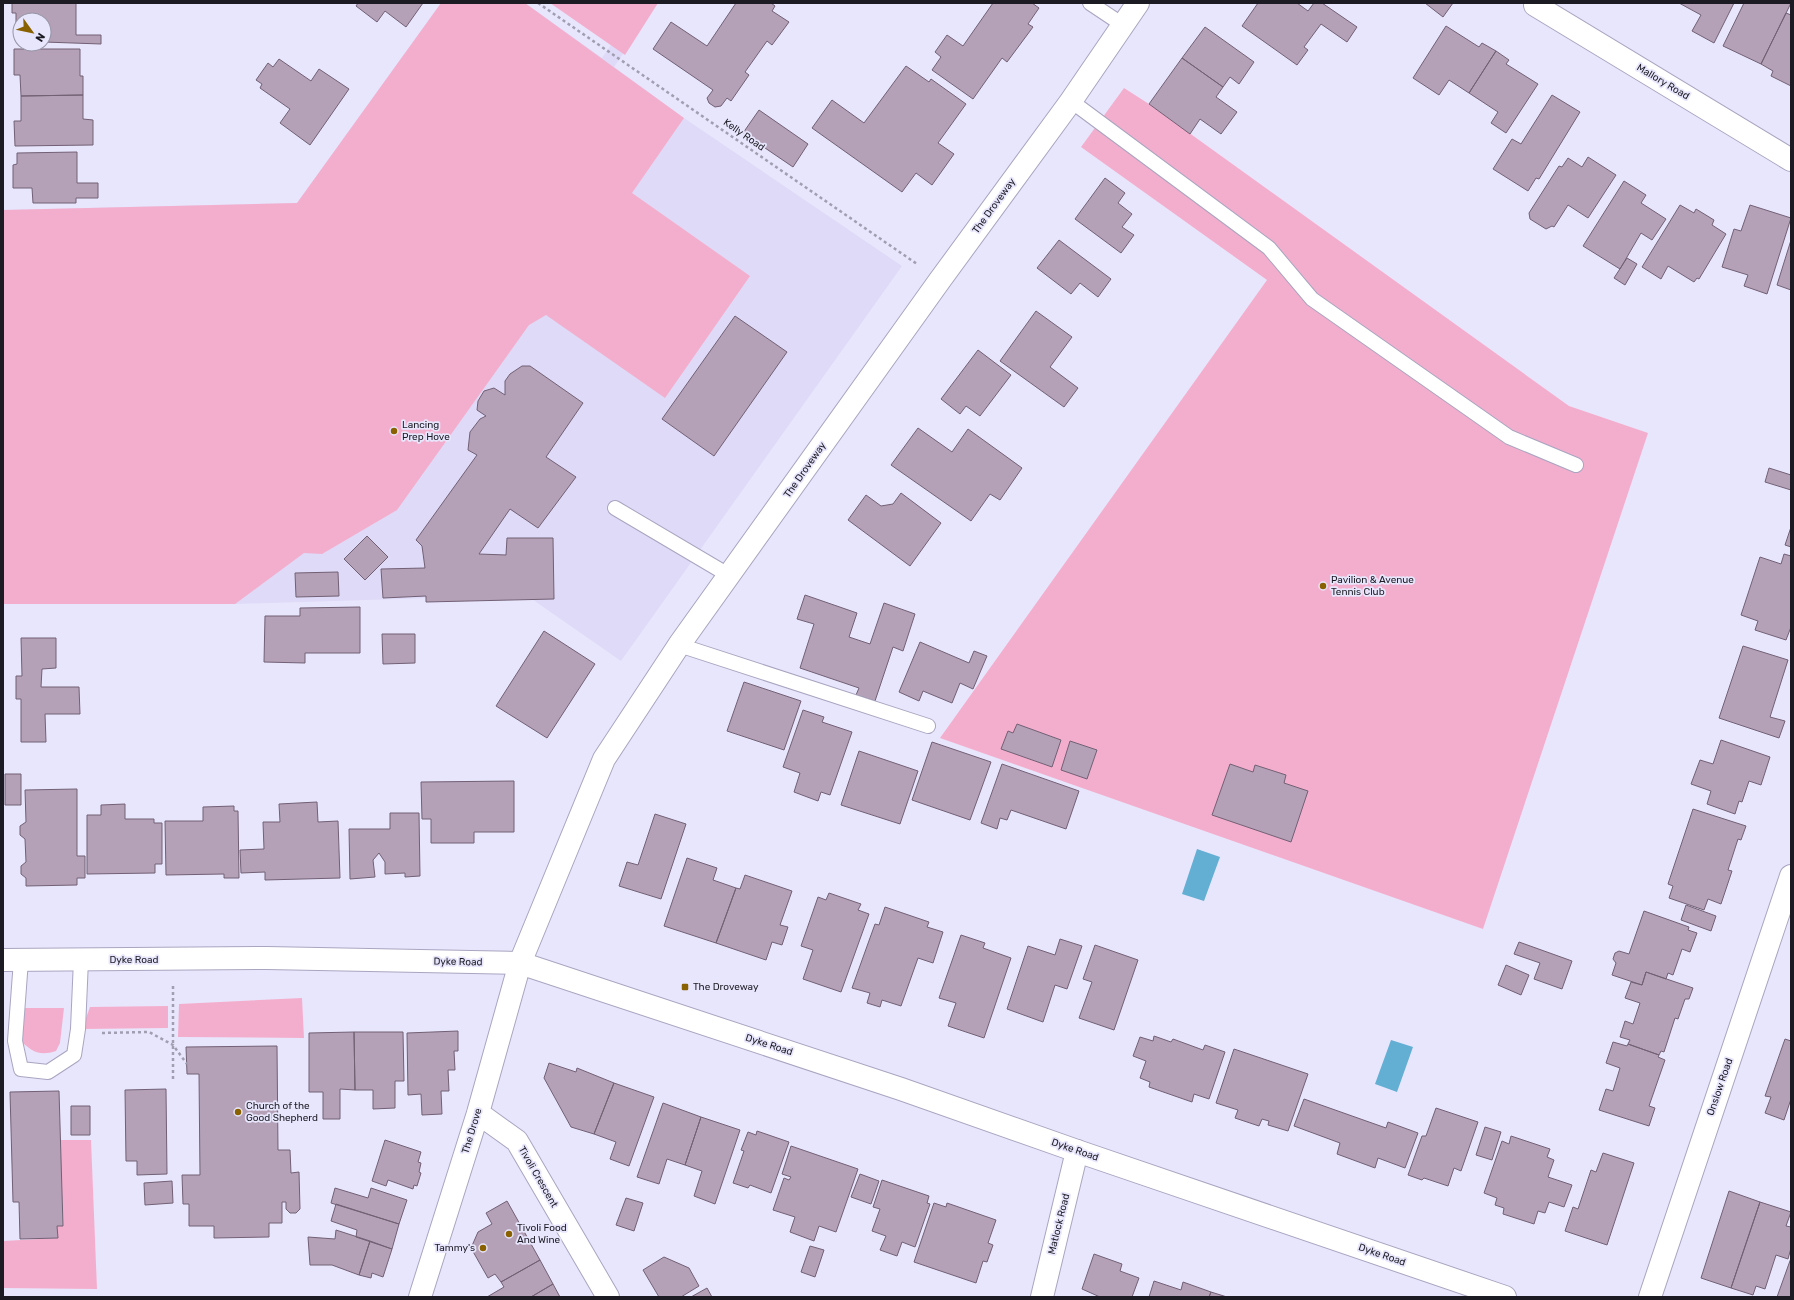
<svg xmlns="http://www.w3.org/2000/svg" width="1794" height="1300" font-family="Rubik,sans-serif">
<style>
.built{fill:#dedaf7}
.green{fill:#f4aecd}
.water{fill:#63afd4}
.building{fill:#b4a1b7;stroke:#726075}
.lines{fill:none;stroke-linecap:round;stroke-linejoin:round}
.service-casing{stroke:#a9a5c0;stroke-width:16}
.minor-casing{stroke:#a9a5c0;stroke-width:24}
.tertiary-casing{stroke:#a9a5c0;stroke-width:24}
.path{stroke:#a09eb0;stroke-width:2.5;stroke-dasharray:3 3;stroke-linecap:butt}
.service{stroke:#fff;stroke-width:14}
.minor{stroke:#fff;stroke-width:22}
.tertiary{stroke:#fff;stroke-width:22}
.poi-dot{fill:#896100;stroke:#e8e6fc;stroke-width:1.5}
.labels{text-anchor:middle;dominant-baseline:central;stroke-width:3.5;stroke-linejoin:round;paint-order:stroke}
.street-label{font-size:10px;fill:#1c1b24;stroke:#e8e6fc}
.poi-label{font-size:10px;fill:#1c1b24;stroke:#e8e6fc;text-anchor:start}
</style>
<rect width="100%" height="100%" fill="#e8e6fc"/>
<path class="built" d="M 441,3 L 525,3 L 602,58 L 635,10 L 658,3 L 614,67 L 684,118 L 902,266 L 621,661 L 526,595 L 235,604 L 3,604 L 3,210 L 297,203 Z"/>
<path class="green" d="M 441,3 L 525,3 L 684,118 L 632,193 L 750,276 L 665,398 L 546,315 L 529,325 L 397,510 L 322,554 L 304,553 L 235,604 L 3,604 L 3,210 L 297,203 Z
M 550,3 L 658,3 L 625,55 Z
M 1124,88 L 1149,104 L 1569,406 L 1648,433 L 1483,929 L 940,738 L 1267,280 L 1081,147 Z
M 302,998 L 304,1038 L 178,1037 L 179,1004 Z
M 168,1006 L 168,1028 L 82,1029 L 90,1007 Z
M 22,1008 L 64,1008 L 60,1043 L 56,1051 C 38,1057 30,1050 19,1039 Z
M 60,1140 L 91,1140 L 97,1289 L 3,1288 L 3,1241 L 58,1238 L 57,1226 L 63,1226 Z"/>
<path class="water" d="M 1197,849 L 1220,857 L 1204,901 L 1182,894 Z
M 1391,1040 L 1413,1047 L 1397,1092 L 1375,1084 Z"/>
<path class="building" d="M 12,3 L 76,3 L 76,35 L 101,35 L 101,44 L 44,42 L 44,20 L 20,20 L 20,41 L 16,41 L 16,13 L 12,13 Z
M 358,3 L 423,3 L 406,27 L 385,11 L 377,22 L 356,6 Z
M 736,3 L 771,3 L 775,6 L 772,11 L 789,22 L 772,45 L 767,41 L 745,72 L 749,75 L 731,101 L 727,98 L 721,106 L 715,107 L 709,103 L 707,98 L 713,90 L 653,49 L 671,22 L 707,46 Z
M 993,3 L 1032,3 L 1039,8 L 1028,24 L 1033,27 L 1007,62 L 1002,58 L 973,99 L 932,70 L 941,57 L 935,52 L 947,35 L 963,46 Z
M 1258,3 L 1297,3 L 1308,11 L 1314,3 L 1322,3 L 1357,27 L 1347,42 L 1321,24 L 1304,47 L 1308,50 L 1297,65 L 1242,26 Z
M 1425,3 L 1453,3 L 1443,17 Z
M 1679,3 L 1734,3 L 1714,43 L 1692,31 L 1701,15 Z
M 1744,3 L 1791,3 L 1761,64 L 1723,46 Z
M 1786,13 L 1791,15 L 1791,86 L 1771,76 L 1773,71 L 1761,64 Z
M 1446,26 L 1479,47 L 1482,43 L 1496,51 L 1469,93 L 1449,80 L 1439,95 L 1413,78 Z
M 1205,27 L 1254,62 L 1239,84 L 1230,77 L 1223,87 L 1182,58 Z
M 14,49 L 80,49 L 80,76 L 83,76 L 83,95 L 21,96 L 20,75 L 14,75 Z
M 1496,51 L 1509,60 L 1506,64 L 1538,84 L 1506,133 L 1491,123 L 1498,112 L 1469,93 Z
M 1182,58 L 1223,87 L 1216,97 L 1237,112 L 1221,134 L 1200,119 L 1190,134 L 1149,104 Z
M 279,59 L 311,81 L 319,69 L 349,89 L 310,145 L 280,123 L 290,109 L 260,88 L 262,84 L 256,80 L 268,63 L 273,67 Z
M 906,66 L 929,82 L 931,79 L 966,104 L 938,143 L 954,154 L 932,185 L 916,173 L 902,192 L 812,128 L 832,100 L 864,123 Z
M 83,95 L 83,119 L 93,120 L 93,145 L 15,146 L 14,121 L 21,121 L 21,96 Z
M 1552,95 L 1580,112 L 1539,179 L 1536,178 L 1528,191 L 1493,169 L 1512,139 L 1521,144 Z
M 759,110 L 808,144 L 793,167 L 743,133 Z
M 77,152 L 77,183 L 98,183 L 98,198 L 76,198 L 76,203 L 33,203 L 32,188 L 13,188 L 13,165 L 17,164 L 17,153 Z
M 1588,157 L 1616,175 L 1588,218 L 1568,205 L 1554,227 L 1552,226 L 1546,229 L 1530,219 L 1529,213 L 1559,166 L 1562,167 L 1568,158 L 1582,167 Z
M 1105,178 L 1125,193 L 1118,203 L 1132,214 L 1122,227 L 1134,235 L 1121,253 L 1075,219 Z
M 1624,181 L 1646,195 L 1641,203 L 1666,219 L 1652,240 L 1641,233 L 1620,269 L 1583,246 Z
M 1680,205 L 1694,213 L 1696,209 L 1714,220 L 1712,225 L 1726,234 L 1699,279 L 1697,278 L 1694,282 L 1668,266 L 1661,279 L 1642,267 Z
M 1750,205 L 1791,218 L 1767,294 L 1744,286 L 1748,275 L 1722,267 L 1734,229 L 1741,231 Z
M 1059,240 L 1111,279 L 1098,297 L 1080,283 L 1071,294 L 1037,268 Z
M 1791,240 L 1791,290 L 1777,285 Z
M 1627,258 L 1637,264 L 1625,285 L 1614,278 Z
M 1036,311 L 1072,337 L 1050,367 L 1078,388 L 1064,407 L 1000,361 Z
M 735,316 L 787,352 L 714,456 L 662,419 Z
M 978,350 L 1011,375 L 980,416 L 966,406 L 960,414 L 941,399 Z
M 522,366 L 530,366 L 583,403 L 546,457 L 576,477 L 538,528 L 510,509 L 479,554 L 506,555 L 507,538 L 553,538 L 554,599 L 426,602 L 426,596 L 383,598 L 381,569 L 425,568 L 422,546 L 416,540 L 477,455 L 468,450 L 470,432 L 480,419 L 486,416 L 477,410 L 478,401 L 484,391 L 494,388 L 505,395 L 505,381 L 510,374 Z
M 918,428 L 952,452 L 968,429 L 1022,468 L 1000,500 L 990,494 L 971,521 L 891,465 Z
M 1769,468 L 1791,475 L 1791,490 L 1765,482 Z
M 901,493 L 941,523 L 910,566 L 848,520 L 866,495 L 881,506 L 893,504 Z
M 1791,527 L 1791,547 L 1785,545 Z
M 367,536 L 388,557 L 365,580 L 344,559 Z
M 1784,554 L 1791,556 L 1791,627 L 1786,640 L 1755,630 L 1758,621 L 1741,615 L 1760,557 L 1781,564 Z
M 338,572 L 339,596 L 296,597 L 295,573 Z
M 805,595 L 857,613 L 849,637 L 870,644 L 884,603 L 915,614 L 903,651 L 893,647 L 875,701 L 856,695 L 859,688 L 800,668 L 814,624 L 797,619 Z
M 360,607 L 360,653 L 305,653 L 305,663 L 264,662 L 265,616 L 300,616 L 300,608 Z
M 544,631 L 595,664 L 547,738 L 496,706 Z
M 382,634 L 415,634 L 415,663 L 383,664 Z
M 21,638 L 56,638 L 56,668 L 42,669 L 41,687 L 79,687 L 80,714 L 45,714 L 46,742 L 21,742 L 21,699 L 16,699 L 16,676 L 22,676 Z
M 920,642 L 969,663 L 974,651 L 987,656 L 973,689 L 960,683 L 952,703 L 923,691 L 919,701 L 899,692 Z
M 1743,646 L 1788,660 L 1770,717 L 1785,721 L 1779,738 L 1719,718 Z
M 744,682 L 801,701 L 784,750 L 727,731 Z
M 803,710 L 824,717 L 822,722 L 852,732 L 830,795 L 821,792 L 818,801 L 794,792 L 800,773 L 783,767 Z
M 1017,724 L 1061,740 L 1052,767 L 1001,749 L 1008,731 L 1013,733 Z
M 1721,740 L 1770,757 L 1761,785 L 1749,781 L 1742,802 L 1739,801 L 1735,814 L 1707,804 L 1711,791 L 1691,784 L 1700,760 L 1713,764 Z
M 1070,741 L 1097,750 L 1087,779 L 1061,770 Z
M 932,742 L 991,762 L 970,820 L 912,800 Z
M 859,751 L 918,771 L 900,824 L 841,805 Z
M 1002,764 L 1079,791 L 1066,829 L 1011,810 L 1007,820 L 1000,818 L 997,829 L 981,823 Z
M 1230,764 L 1253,772 L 1255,765 L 1286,775 L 1284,783 L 1308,791 L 1291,842 L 1212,815 Z
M 5,774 L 21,774 L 21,805 L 5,805 Z
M 514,781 L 514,832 L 474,832 L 474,843 L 431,843 L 431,819 L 422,819 L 421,782 Z
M 77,789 L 77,856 L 85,856 L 85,878 L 77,878 L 77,885 L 26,886 L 26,878 L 21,874 L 21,866 L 26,862 L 25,839 L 20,835 L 20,826 L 26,822 L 25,790 Z
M 317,802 L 318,822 L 338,821 L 340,878 L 265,880 L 265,872 L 241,873 L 240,850 L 264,849 L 263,822 L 280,822 L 279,804 Z
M 125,804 L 125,819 L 154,819 L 154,823 L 162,823 L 162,864 L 155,864 L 155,873 L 87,874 L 87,815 L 101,815 L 101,805 Z
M 234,806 L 234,811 L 238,811 L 239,878 L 224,878 L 224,874 L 166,875 L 165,821 L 203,821 L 203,807 Z
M 1693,809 L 1746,826 L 1741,840 L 1738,839 L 1728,870 L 1732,871 L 1721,904 L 1708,899 L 1704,910 L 1669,898 L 1673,886 L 1668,884 Z
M 390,813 L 419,813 L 420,876 L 405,877 L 405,873 L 385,874 L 385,862 L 379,853 L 373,860 L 375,877 L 350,879 L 349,829 L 390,829 Z
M 655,814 L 686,824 L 661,899 L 619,886 L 627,862 L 638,865 Z
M 687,858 L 717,868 L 713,880 L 736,888 L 716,943 L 664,926 Z
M 745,875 L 792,891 L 780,925 L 788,927 L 782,945 L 772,942 L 766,960 L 716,943 L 736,888 L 740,889 Z
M 829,893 L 861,904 L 858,910 L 869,914 L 841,992 L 803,979 L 813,950 L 801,946 L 818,897 L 826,900 Z
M 1686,905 L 1716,916 L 1711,931 L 1681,920 Z
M 885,907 L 929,922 L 927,927 L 943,932 L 933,963 L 918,958 L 901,1006 L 882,1000 L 880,1007 L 867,1003 L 870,993 L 852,988 L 875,924 L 879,925 Z
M 1644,911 L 1689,927 L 1688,930 L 1697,933 L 1690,952 L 1682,949 L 1673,975 L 1668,973 L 1666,979 L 1646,972 L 1642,985 L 1612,975 L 1616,963 L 1613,959 L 1615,953 L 1619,951 L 1629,954 Z
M 961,935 L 985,943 L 983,948 L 1011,958 L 984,1038 L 948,1026 L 956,1003 L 939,998 Z
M 1060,939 L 1082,946 L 1067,989 L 1055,985 L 1043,1022 L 1007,1009 L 1028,946 L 1055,955 Z
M 1519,942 L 1572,961 L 1562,989 L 1534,979 L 1540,963 L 1514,954 Z
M 1095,945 L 1138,960 L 1114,1030 L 1079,1018 L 1092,982 L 1083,979 Z
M 1506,965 L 1529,975 L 1521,995 L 1498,985 Z
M 1646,972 L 1693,988 L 1689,999 L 1685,999 L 1678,1019 L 1675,1018 L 1664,1052 L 1661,1051 L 1659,1055 L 1628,1044 L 1630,1040 L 1620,1037 L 1625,1021 L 1633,1024 L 1640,1003 L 1625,998 L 1631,982 L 1642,985 Z
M 458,1031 L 458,1051 L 454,1051 L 455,1070 L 448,1070 L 449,1091 L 441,1091 L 442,1114 L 422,1115 L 421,1094 L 408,1095 L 407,1033 Z
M 354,1032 L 403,1032 L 404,1081 L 395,1081 L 395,1108 L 373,1109 L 373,1090 L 355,1090 Z
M 354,1032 L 355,1090 L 340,1089 L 340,1119 L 323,1119 L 323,1092 L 309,1092 L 309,1033 Z
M 1154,1036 L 1171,1042 L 1173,1039 L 1203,1050 L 1205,1045 L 1225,1052 L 1209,1099 L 1194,1094 L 1192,1102 L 1149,1087 L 1150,1082 L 1140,1078 L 1146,1061 L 1133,1056 L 1140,1037 L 1153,1041 Z
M 1785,1039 L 1791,1041 L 1791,1099 L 1784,1120 L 1765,1113 L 1771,1097 L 1765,1096 Z
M 1613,1042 L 1627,1046 L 1628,1044 L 1659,1055 L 1658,1057 L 1665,1060 L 1649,1106 L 1655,1108 L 1649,1126 L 1599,1110 L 1606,1089 L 1613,1091 L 1620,1068 L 1606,1063 Z
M 277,1046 L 278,1150 L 290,1150 L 291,1173 L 299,1172 L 300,1209 L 296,1213 L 290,1213 L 286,1209 L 286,1202 L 282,1202 L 282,1223 L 269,1223 L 269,1237 L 214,1238 L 214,1226 L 189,1226 L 189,1204 L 183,1204 L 182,1175 L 200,1175 L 199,1074 L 187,1074 L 186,1047 Z
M 1234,1049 L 1308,1074 L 1288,1131 L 1268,1125 L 1269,1121 L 1262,1119 L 1259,1126 L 1235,1118 L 1238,1110 L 1216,1103 Z
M 549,1063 L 576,1072 L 577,1068 L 614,1083 L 594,1134 L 571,1127 L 544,1078 Z
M 614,1083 L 654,1097 L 629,1166 L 610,1159 L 616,1142 L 594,1134 Z
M 166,1089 L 167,1174 L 137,1175 L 137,1161 L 126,1161 L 125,1090 Z
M 59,1091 L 63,1226 L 57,1226 L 58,1238 L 20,1239 L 19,1202 L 13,1202 L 10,1092 Z
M 1304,1099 L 1386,1128 L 1388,1122 L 1418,1133 L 1405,1168 L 1378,1158 L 1375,1168 L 1337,1154 L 1340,1143 L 1294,1126 Z
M 663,1103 L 701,1117 L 685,1165 L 667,1159 L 659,1184 L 637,1177 Z
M 71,1106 L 90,1106 L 90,1135 L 71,1135 Z
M 1436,1108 L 1478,1122 L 1461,1171 L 1454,1168 L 1448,1186 L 1424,1178 L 1422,1180 L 1408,1175 L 1422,1136 L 1426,1136 Z
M 701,1117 L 740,1130 L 715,1204 L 694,1196 L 702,1171 L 685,1165 Z
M 1485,1127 L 1501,1132 L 1492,1160 L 1476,1155 Z
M 757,1131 L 789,1142 L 771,1193 L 750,1185 L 748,1188 L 733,1183 L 744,1151 L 741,1150 L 748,1132 L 756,1135 Z
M 1511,1136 L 1550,1149 L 1547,1157 L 1554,1160 L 1548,1177 L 1572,1185 L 1564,1207 L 1549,1202 L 1545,1213 L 1538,1211 L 1534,1224 L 1503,1214 L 1504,1208 L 1495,1205 L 1497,1198 L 1484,1193 L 1502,1141 L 1509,1144 Z
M 385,1140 L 421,1152 L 418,1162 L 421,1163 L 419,1172 L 421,1173 L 417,1186 L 414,1185 L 413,1189 L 388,1180 L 386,1186 L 372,1181 Z
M 791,1146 L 858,1169 L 836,1232 L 819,1226 L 814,1241 L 790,1232 L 795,1217 L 773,1210 L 784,1178 L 789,1180 L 791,1177 L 782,1174 Z
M 1603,1153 L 1634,1163 L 1607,1245 L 1565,1231 L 1573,1207 L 1578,1209 L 1591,1170 L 1596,1172 Z
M 860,1174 L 879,1181 L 871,1204 L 851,1197 Z
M 882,1180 L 929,1196 L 927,1203 L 930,1204 L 915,1247 L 902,1242 L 897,1256 L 880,1250 L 886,1236 L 872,1231 L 880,1209 L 873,1207 Z
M 172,1181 L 173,1203 L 145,1205 L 144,1183 Z
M 335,1188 L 368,1198 L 371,1188 L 407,1200 L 399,1224 L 331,1203 Z
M 1729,1191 L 1760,1202 L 1731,1288 L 1701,1278 Z
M 626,1198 L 643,1203 L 634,1231 L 616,1225 Z
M 507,1201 L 540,1260 L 501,1282 L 495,1274 L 488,1278 L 471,1248 L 478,1232 L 492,1224 L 486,1213 Z
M 1760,1202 L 1791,1212 L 1786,1226 L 1791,1227 L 1791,1248 L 1788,1259 L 1776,1255 L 1765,1289 L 1756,1286 L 1753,1295 L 1731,1288 Z
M 934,1203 L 946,1207 L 947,1203 L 996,1220 L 988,1243 L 993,1245 L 987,1262 L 983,1261 L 976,1283 L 914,1262 Z
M 336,1204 L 399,1224 L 392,1249 L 356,1237 L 357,1230 L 331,1221 Z
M 336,1230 L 370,1241 L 359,1275 L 332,1265 L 310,1265 L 308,1237 L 335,1239 Z
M 370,1241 L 392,1249 L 383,1277 L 372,1273 L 371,1278 L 359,1275 Z
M 810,1246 L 824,1250 L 815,1277 L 801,1272 Z
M 1094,1254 L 1122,1264 L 1120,1271 L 1139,1278 L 1132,1297 L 1100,1297 L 1082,1289 Z
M 664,1257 L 689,1268 L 699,1286 L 681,1297 L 659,1297 L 643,1270 Z
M 1791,1258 L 1791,1297 L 1777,1297 Z
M 540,1260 L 553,1284 L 531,1297 L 487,1297 L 504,1287 L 501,1282 Z
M 1154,1281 L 1181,1290 L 1183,1282 L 1211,1292 L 1209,1297 L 1149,1297 Z
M 553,1284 L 560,1297 L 531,1297 Z
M 707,1288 L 712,1297 L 691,1297 Z
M 1211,1292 L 1227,1297 L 1209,1297 Z"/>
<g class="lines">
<g class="service-casing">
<path id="service" d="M 1090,3 L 1123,25
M 1071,101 L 1269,248 L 1312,299 L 1509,437 L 1576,465
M 615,508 L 730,576
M 679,645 L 928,726
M 21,960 L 15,1041 L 21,1069 L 48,1072 L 74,1055 L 78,1029 L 81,960"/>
</g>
<g class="minor-casing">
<path id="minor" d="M 1535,5 L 1791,160
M 478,1113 L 517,1141 L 608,1297
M 420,1297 L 478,1113 L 520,963 L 604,759 L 679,645 L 940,280 L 1071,101 L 1138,3
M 1042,1297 L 1077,1151
M 1650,1297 L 1791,876"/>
</g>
<g class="tertiary-casing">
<path id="tertiary" d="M 3,960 L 267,958 L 520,963 L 901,1089 L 1077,1151 L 1505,1297"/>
</g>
<path class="path" d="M 538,3 L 917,264
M 173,986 L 173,1082
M 102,1033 L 149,1032 L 173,1045 L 187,1064"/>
<use href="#service" class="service"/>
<use href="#minor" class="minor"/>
<use href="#tertiary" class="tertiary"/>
</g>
<g class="poi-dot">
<circle cx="394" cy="431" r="4"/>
<circle cx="1323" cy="586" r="4"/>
<rect x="681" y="983" width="8" height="8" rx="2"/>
<circle cx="238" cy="1112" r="4"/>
<circle cx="509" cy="1234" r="4"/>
<circle cx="483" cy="1248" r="4"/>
</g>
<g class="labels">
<g class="street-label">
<text transform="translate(1663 82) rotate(31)">Mallory Road</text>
<text transform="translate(744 135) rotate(35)">Kelly Road</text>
<text transform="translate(994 206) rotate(-54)">The Droveway</text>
<text transform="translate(805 470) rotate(-55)">The Droveway</text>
<text x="134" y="960">Dyke Road</text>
<text transform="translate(458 962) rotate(1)">Dyke Road</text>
<text transform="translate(769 1045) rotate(18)">Dyke Road</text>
<text transform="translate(1720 1087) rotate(-71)">Onslow Road</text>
<text transform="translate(472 1131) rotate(-73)">The Drove</text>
<text transform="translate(1075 1150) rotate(19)">Dyke Road</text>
<text transform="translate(538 1177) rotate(60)">Tivoli Crescent</text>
<text transform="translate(1059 1224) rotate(-76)">Matlock Road</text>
<text transform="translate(1382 1255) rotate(19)">Dyke Road</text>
</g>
<g class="poi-label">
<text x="402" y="425">Lancing<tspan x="402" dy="12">Prep Hove</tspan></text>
<text x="1331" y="580">Pavilion &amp; Avenue<tspan x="1331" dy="12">Tennis Club</tspan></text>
<text x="693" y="987">The Droveway</text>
<text x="246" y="1106">Church of the<tspan x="246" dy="12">Good Shepherd</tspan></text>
<text x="517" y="1228">Tivoli Food<tspan x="517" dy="12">And Wine</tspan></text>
<text x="475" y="1248" text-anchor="end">Tammy's</text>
</g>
</g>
<rect width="1794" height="1300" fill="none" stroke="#1c1b24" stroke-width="8"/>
<g transform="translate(32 32) rotate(123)"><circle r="19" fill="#e8e6fc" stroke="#9695a6"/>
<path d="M0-3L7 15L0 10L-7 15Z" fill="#896100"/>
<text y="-6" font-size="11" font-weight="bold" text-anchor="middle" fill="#1c1b24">N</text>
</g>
</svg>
